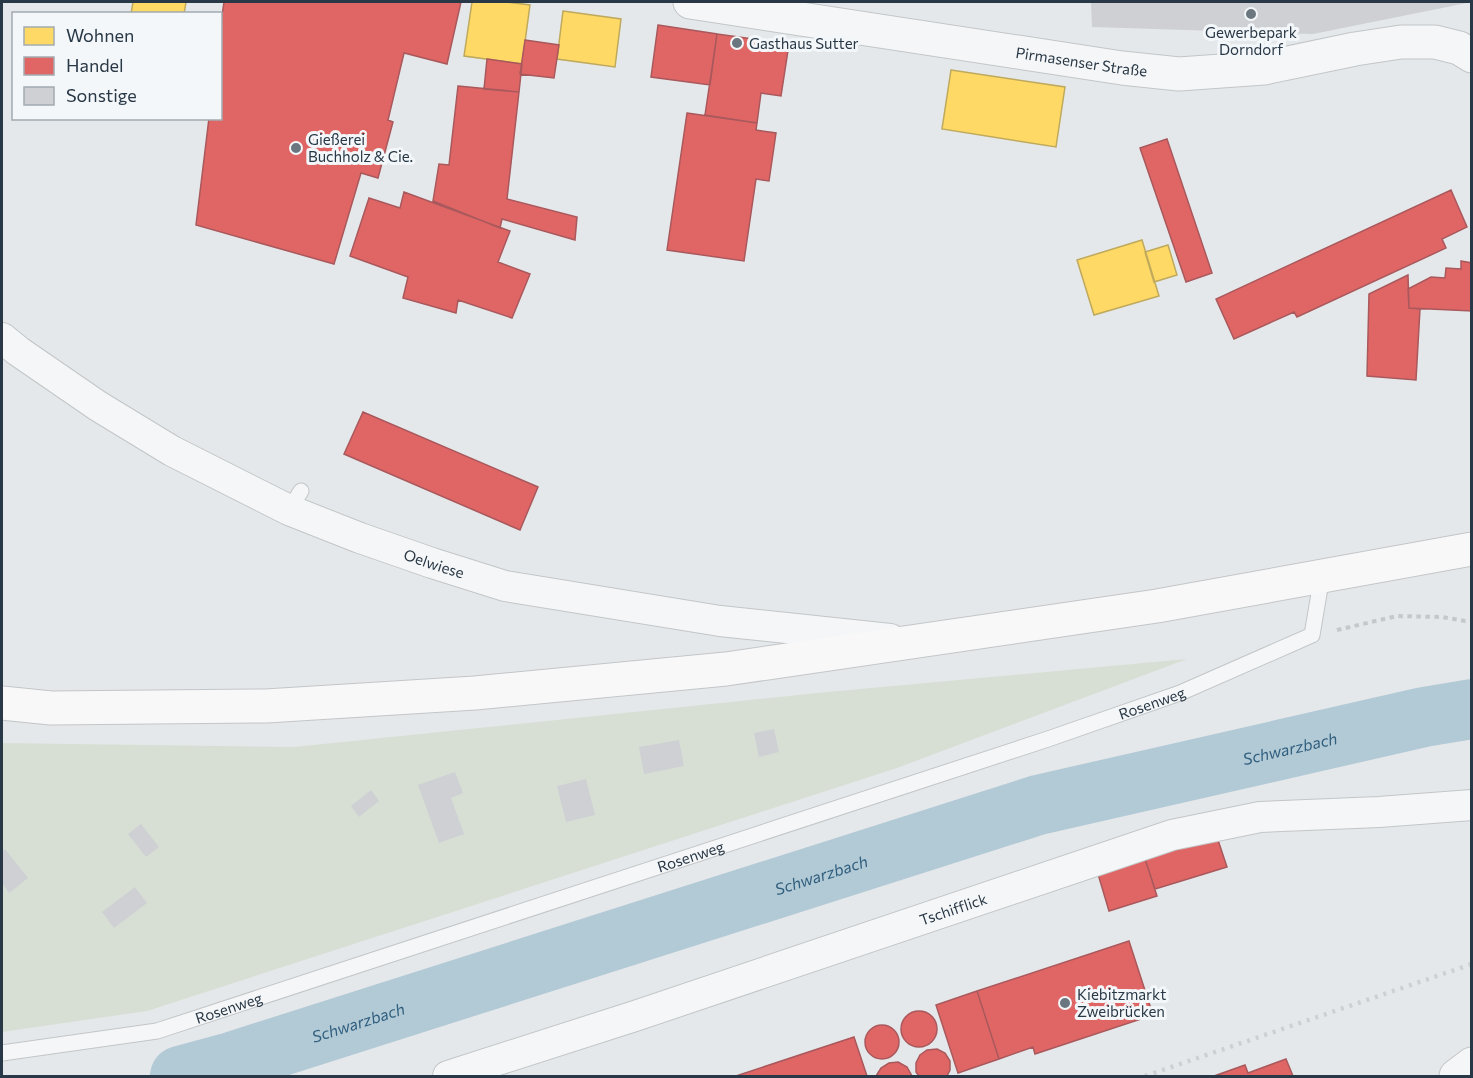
<svg xmlns="http://www.w3.org/2000/svg" width="1473" height="1078" font-family="Commissioner,sans-serif">
<style>
.green{fill:#d7dfd5}
.homes{fill:#ffd966;stroke:#bfa95c;stroke-width:1.5}
.shops{fill:#e06666;stroke:#a9585c;stroke-width:1.5}
.lines{fill:none;stroke-linecap:round;stroke-linejoin:round}
.river{stroke:#b2c9d6;stroke-width:60}
.building{fill:#ced0d3}
.service-casing{stroke:#c3c6c8;stroke-width:17}
.minor-casing{stroke:#c3c6c8;stroke-width:32}
.tertiary-casing{stroke:#c3c6c8;stroke-width:35}
.secondary-casing{stroke:#c3c6c8;stroke-width:35}
.path{stroke:#c3c8ca;stroke-width:4;stroke-dasharray:4.5 4.5;stroke-linecap:butt}
.service{stroke:#f4f6f7;stroke-width:15}
.minor{stroke:#f4f6f7;stroke-width:30}
.tertiary{stroke:#f4f6f7;stroke-width:33}
.secondary{stroke:#f8f8f8;stroke-width:33}
.rail{stroke:#cdd0d2;stroke-width:4.5;stroke-dasharray:3 6;stroke-linecap:butt}
.poi-dot{fill:#6b767f;stroke:#f3f7f9;stroke-width:2}
.labels{text-anchor:middle;dominant-baseline:central;stroke-width:6;stroke-linejoin:round;paint-order:stroke}
.poi-label{font-size:15px;fill:#293846;stroke:#f3f7f9;text-anchor:start}
.street-label{font-size:15px;fill:#293846;stroke:#f3f7f9}
.water-label{font-size:16px;font-style:italic;fill:#305f7e;stroke:#f3f7f9}
</style>
<rect width="100%" height="100%" fill="#e5e8ea"/>
<path class="green" d="M 1187,659 L 897,768 L 147,1011 L 2,1032 L 2,743 L 294,747 L 817,693 Z"/>
<path class="homes" d="M 133,2 L 186,2 L 184,14 L 131,14 Z
M 472,2 L 507,2 L 530,5 L 522,64 L 464,56 Z
M 563,11 L 621,19 L 615,67 L 557,59 Z
M 951,70 L 1065,87 L 1056,147 L 942,129 Z
M 1142,240 L 1159,296 L 1094,315 L 1077,260 Z
M 1168,245 L 1177,275 L 1154,282 L 1145,252 Z"/>
<path class="shops" d="M 224,2 L 461,2 L 447,64 L 404,53 L 388,120 L 393,122 L 378,178 L 361,173 L 334,264 L 196,225 L 209,118 L 220,118 L 220,29 Z
M 658,25 L 717,34 L 710,85 L 651,77 Z
M 717,34 L 789,44 L 781,96 L 761,93 L 757,123 L 705,115 Z
M 525,40 L 559,45 L 554,78 L 520,74 Z
M 487,59 L 522,64 L 519,92 L 484,89 Z
M 458,86 L 519,92 L 507,199 L 577,217 L 575,240 L 502,219 L 500,228 L 433,201 L 439,164 L 449,165 Z
M 687,113 L 757,123 L 756,130 L 776,133 L 769,181 L 756,179 L 744,261 L 667,250 Z
M 1167,139 L 1212,273 L 1186,282 L 1140,148 Z
M 1451,190 L 1467,227 L 1442,239 L 1446,248 L 1297,317 L 1294,312 L 1234,339 L 1216,299 Z
M 404,192 L 510,231 L 498,262 L 530,274 L 512,318 L 458,300 L 456,313 L 403,298 L 408,277 L 350,256 L 369,198 L 400,208 Z
M 1461,261 L 1472,263 L 1472,311 L 1409,308 L 1408,289 L 1431,277 L 1445,278 L 1446,268 L 1461,269 Z
M 1408,275 L 1409,308 L 1420,309 L 1416,380 L 1367,376 L 1369,294 Z
M 363,412 L 538,487 L 520,530 L 344,454 Z
M 1217,837 L 1227,867 L 1155,889 L 1145,859 Z
M 1145,859 L 1157,896 L 1109,911 L 1098,874 Z
M 1129,941 L 1153,1015 L 1035,1054 L 1033,1047 L 999,1059 L 977,991 Z
M 977,991 L 999,1059 L 958,1073 L 936,1005 Z
M901 1029a18 18 0 1 1 36 0a18 18 0 1 1-36 0Z
M865 1042a17 17 0 1 1 34 0a17 17 0 1 1-34 0Z
M 854,1037 L 867,1076 L 736,1076 Z
M 937,1049 L 945,1053 L 950,1061 L 950,1070 L 947,1076 L 919,1076 L 916,1072 L 916,1063 L 920,1055 L 927,1050 Z
M 1286,1059 L 1293,1076 L 1214,1076 L 1245,1065 L 1248,1073 Z
M 898,1062 L 907,1067 L 912,1076 L 876,1076 L 881,1068 L 889,1063 Z"/>
<g class="lines">
<path class="river" id="s1" d="M 180,1076 L 228,1063 L 1038,805 L 1424,717 L 1472,709"/>
</g>
<path class="building" d="M 1091,2 L 1467,2 L 1467,3 L 1313,34 L 1092,27 Z
M 774,729 L 779,752 L 759,757 L 754,733 Z
M 679,740 L 684,766 L 644,774 L 639,747 Z
M 455,772 L 463,793 L 451,798 L 464,834 L 439,843 L 418,785 Z
M 586,779 L 595,815 L 566,822 L 557,786 Z
M 371,790 L 379,801 L 359,817 L 351,806 Z
M 141,824 L 159,847 L 146,857 L 128,834 Z
M 5,849 L 28,878 L 9,893 L 2,883 L 2,852 Z
M 135,887 L 147,903 L 114,928 L 102,912 Z"/>
<g class="lines">
<g class="service-casing">
<g id="service">
<path d="M 289,510 L 301,491"/>
<path id="s2" d="M 2,1053 L 157,1031 L 1048,739 L 1180,693 L 1312,635 L 1322,576"/>
</g>
</g>
<g class="minor-casing">
<g id="minor">
<path id="s3" d="M 2,338 L 18,351 L 98,406 L 172,451 L 289,510 L 360,538 L 432,563 L 505,586 L 720,621 L 890,639"/>
<path id="s4" d="M 448,1076 L 635,1016 L 1172,835 L 1260,817 L 1379,812 L 1472,805"/>
</g>
</g>
<g class="tertiary-casing">
<g id="tertiary">
<path id="s5" d="M 690,2 L 1122,68 L 1179,74 L 1264,68 L 1355,49 L 1401,42 L 1435,42 L 1459,48 L 1472,56"/>
<path d="M 1456,1076 L 1472,1064"/>
</g>
</g>
<g class="secondary-casing">
<path id="secondary" d="M 2,703 L 51,708 L 266,706 L 475,693 L 726,669 L 1157,606 L 1472,549"/>
</g>
<path class="path" d="M 1337,630 L 1397,616 L 1442,617 L 1465,621 L 1472,621"/>
<use href="#service" class="service"/>
<use href="#minor" class="minor"/>
<use href="#tertiary" class="tertiary"/>
<use href="#secondary" class="secondary"/>
<path class="rail" d="M 1145,1076 L 1472,964"/>
</g>
<g class="poi-dot">
<circle cx="1251" cy="14" r="6"/>
<circle cx="737" cy="43" r="6"/>
<circle cx="296" cy="148" r="6"/>
<circle cx="1065" cy="1003" r="6"/>
</g>
<g class="labels">
<g class="poi-label">
<text x="1251" y="32" text-anchor="middle">Gewerbepark<tspan x="1251" dy="17">Dorndorf</tspan></text>
<text x="749" y="43">Gasthaus Sutter</text>
<text x="308" y="139">Gießerei<tspan x="308" dy="17">Buchholz &amp; Cie.</tspan></text>
<text x="1077" y="994">Kiebitzmarkt<tspan x="1077" dy="17">Zweibrücken</tspan></text>
</g>
<g class="street-label">
<text stroke="none"><textPath href="#s5" startOffset="396">Pirmasenser Straße</textPath></text>
<text stroke="none"><textPath href="#s3" startOffset="490">Oelwiese</textPath></text>
<text stroke="none"><textPath href="#s2" startOffset="1204">Rosenweg</textPath></text>
<text stroke="none"><textPath href="#s2" startOffset="718">Rosenweg</textPath></text>
<text stroke="none"><textPath href="#s4" startOffset="532">Tschifflick</textPath></text>
<text stroke="none"><textPath href="#s2" startOffset="232">Rosenweg</textPath></text>
</g>
<g class="water-label">
<text stroke="none"><textPath href="#s1" startOffset="1158">Schwarzbach</textPath></text>
<text stroke="none"><textPath href="#s1" startOffset="672">Schwarzbach</textPath></text>
<text stroke="none"><textPath href="#s1" startOffset="186">Schwarzbach</textPath></text>
</g>
</g>
<rect width="1473" height="1078" fill="none" stroke="#293846" stroke-width="6"/>
<rect x="12" y="12" width="210" height="108" fill="#f3f7f9" stroke="#a2abb1" stroke-width="1.5"/>
<rect x="24" y="27" width="30" height="18" fill="#ffd966" stroke="#a2abb1" stroke-width="1.5"/>
<text x="66" y="42" font-size="18" fill="#293846">Wohnen</text>
<rect x="24" y="57" width="30" height="18" fill="#e06666" stroke="#a2abb1" stroke-width="1.5"/>
<text x="66" y="72" font-size="18" fill="#293846">Handel</text>
<rect x="24" y="87" width="30" height="18" fill="#ced0d3" stroke="#a2abb1" stroke-width="1.5"/>
<text x="66" y="102" font-size="18" fill="#293846">Sonstige</text>
</svg>
